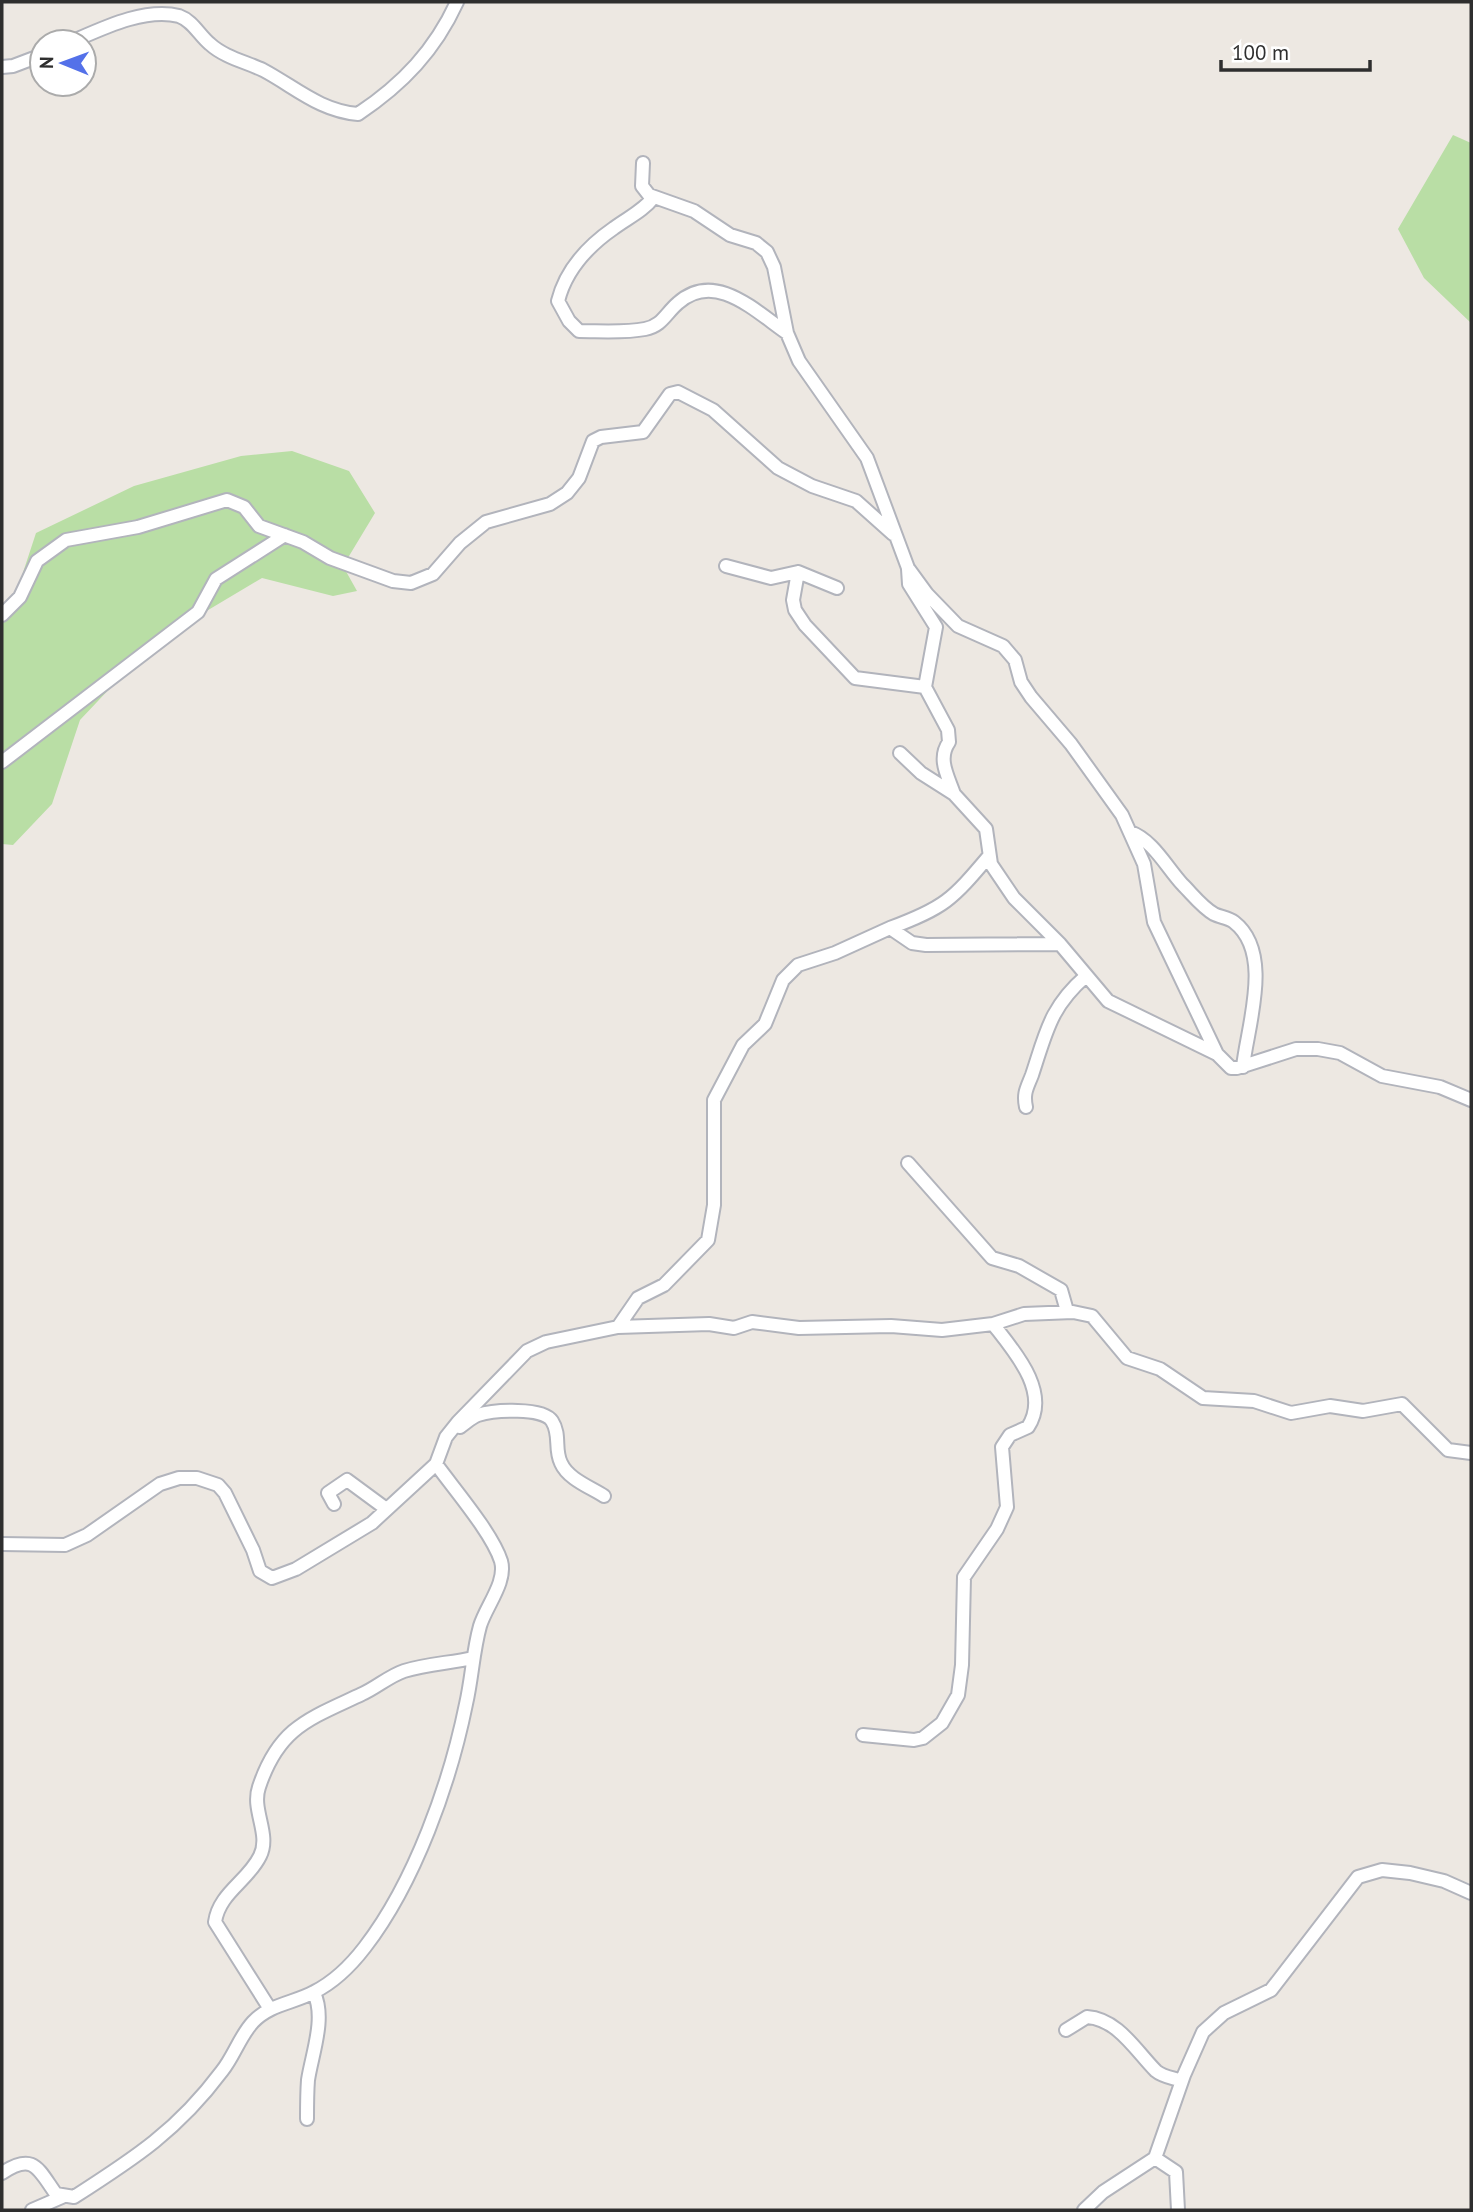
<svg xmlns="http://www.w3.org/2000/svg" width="1473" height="2212" font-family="'PT Sans',sans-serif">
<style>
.green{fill:#b9dea5}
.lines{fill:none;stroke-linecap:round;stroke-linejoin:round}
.minor-casing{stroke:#b2b4bc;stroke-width:16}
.minor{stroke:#fff;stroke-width:12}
</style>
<rect width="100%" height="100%" fill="#ede8e2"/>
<path class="green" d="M 1453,135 L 1471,143 L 1471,323 L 1424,278 L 1398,229 Z
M 292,451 L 349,471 L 375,513 L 343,566 L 357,591 L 333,596 L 262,578 L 178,628 L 131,666 L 80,720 L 52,804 L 13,845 L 2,844 L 2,620 L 10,612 L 36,533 L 134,486 L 241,456 Z"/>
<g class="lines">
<g class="minor-casing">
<path id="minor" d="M 71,42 C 101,29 145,7 179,16 C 193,21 199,35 210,44 C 224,57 246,62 263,70 C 295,87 320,111 358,114 C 403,84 435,50 457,2
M 2,67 L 13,66 L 42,55
M 643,163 L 642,186 L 649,195 L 694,211 L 730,235 L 756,243 L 767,252 L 774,267 L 787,333 L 799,361 L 867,458 L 908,568 L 927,594 L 958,626 L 1003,646 L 1015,660 L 1021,682 L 1031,697 L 1071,744 L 1122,815 L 1144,864 L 1154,922 L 1217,1054 L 1231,1068 L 1237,1068 L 1296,1049 L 1318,1049 L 1340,1053 L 1382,1076 L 1440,1087 L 1471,1100
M 654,197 C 643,211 629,217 614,228 C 588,246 566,269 558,301 L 569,321 L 579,331 C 600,331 624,333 645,329 C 662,326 666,313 678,303 C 715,270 755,311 787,333
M 726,566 L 771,578 L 798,572 L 793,600 L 795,610 L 805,625 L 855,678 L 925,687
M 908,569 L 909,584 L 936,627 L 925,687 L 948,730 L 949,742 C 937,759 948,776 954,794
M 798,572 L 837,588
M 2,615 L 20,597 L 37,561 L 66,540 L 138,527 L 227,500 L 244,507 L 259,526 L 303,542 L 330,558 L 393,581 L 411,583 L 433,574 L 460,543 L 486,522 L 550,504 L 567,493 L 579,478 L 593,441 L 601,437 L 643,432 L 670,394 L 678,392 L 713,410 L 778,468 L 812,486 L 856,501 L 893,534
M 900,753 L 921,773 L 954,794 L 986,829 L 991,864 L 1014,898 L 1060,944 L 1108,1001 L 1217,1054
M 2,762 L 198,612 L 216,579 L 285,535
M 1130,832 C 1153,840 1167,868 1183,885 C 1193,895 1202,907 1214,914 C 1220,917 1229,918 1234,922 C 1274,953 1247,1027 1243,1067
M 890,928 C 944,908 952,900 989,856
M 1026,1107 C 1023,1093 1027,1088 1032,1075 C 1046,1033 1050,1007 1086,976
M 908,1163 L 992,1258 L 1019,1266 L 1061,1290 L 1067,1311
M 618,1327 L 638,1298 L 664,1285 L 708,1240 L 714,1205 L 714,1100 L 743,1045 L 765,1024 L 783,980 L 798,965 L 835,953 L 890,928 L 912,943 L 926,945 L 1060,944
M 460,1427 C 466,1423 472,1417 478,1415 C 494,1410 543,1407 552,1421 C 561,1435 554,1449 561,1463 C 568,1479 590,1487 604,1496
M 334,1504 L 328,1493 L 347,1480 L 385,1508
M 2,1544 L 65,1545 L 87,1535 L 160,1484 L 179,1478 L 197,1478 L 218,1485 L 225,1493 L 253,1550 L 260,1571 L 272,1578 L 296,1569 L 372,1523 L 436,1464
M 863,1735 L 914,1740 L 923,1738 L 942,1723 L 958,1695 L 962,1665 L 964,1577 L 997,1529 L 1007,1507 L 1002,1447 L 1010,1435 L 1028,1427 C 1051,1392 1014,1351 993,1324
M 270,2009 L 215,1922 C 219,1893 248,1881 260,1856 C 271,1834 251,1810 259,1787 C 279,1727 309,1719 362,1694 C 376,1688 389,1676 404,1671 C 426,1664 451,1663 473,1658
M 1066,2030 L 1087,2017 C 1118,2019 1136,2051 1156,2071 C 1163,2077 1174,2078 1182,2081
M 307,2119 C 307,2107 307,2093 308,2080 C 312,2054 326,2018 314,1993
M 1155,2158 L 1176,2172 L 1178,2210
M 2,2173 C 34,2152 38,2169 56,2194 L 74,2197 C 135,2158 178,2130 222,2071 C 234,2056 240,2036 253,2022 C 270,2004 294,2003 314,1992 C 334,1982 352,1964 365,1947 C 415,1882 450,1783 466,1704 C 472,1678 473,1651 480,1626 C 486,1606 507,1582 501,1561 C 492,1533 454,1489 436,1464 L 446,1437 L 458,1422 L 527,1351 L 546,1342 L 618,1327 L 709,1324 L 734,1328 L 752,1322 L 799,1328 L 891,1326 L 942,1330 L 993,1324 L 1024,1314 L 1073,1312 L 1092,1316 L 1127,1358 L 1160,1369 L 1203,1398 L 1254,1401 L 1291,1413 L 1330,1406 L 1363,1411 L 1402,1404 L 1448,1450 L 1471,1453
M 32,2210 L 62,2197
M 1084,2210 L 1103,2192 L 1155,2158 L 1184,2075 L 1203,2032 L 1224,2013 L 1271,1990 L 1358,1877 L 1382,1870 L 1410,1873 L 1444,1881 L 1471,1893"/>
</g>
<use href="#minor" class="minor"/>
</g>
<rect width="1473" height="2212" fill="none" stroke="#2e2e2e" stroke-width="7"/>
<g transform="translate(63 63) rotate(271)"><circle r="33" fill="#ffffff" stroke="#ababab" stroke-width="2"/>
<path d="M0-5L12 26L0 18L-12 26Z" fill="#5471e9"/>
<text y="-10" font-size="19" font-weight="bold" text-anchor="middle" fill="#2e2e2e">N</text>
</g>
<path d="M1221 60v10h149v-10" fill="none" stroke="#2e2e2e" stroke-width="3.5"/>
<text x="1232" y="60" font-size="21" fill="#2e2e2e" stroke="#ffffff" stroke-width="5" paint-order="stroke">100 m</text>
</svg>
